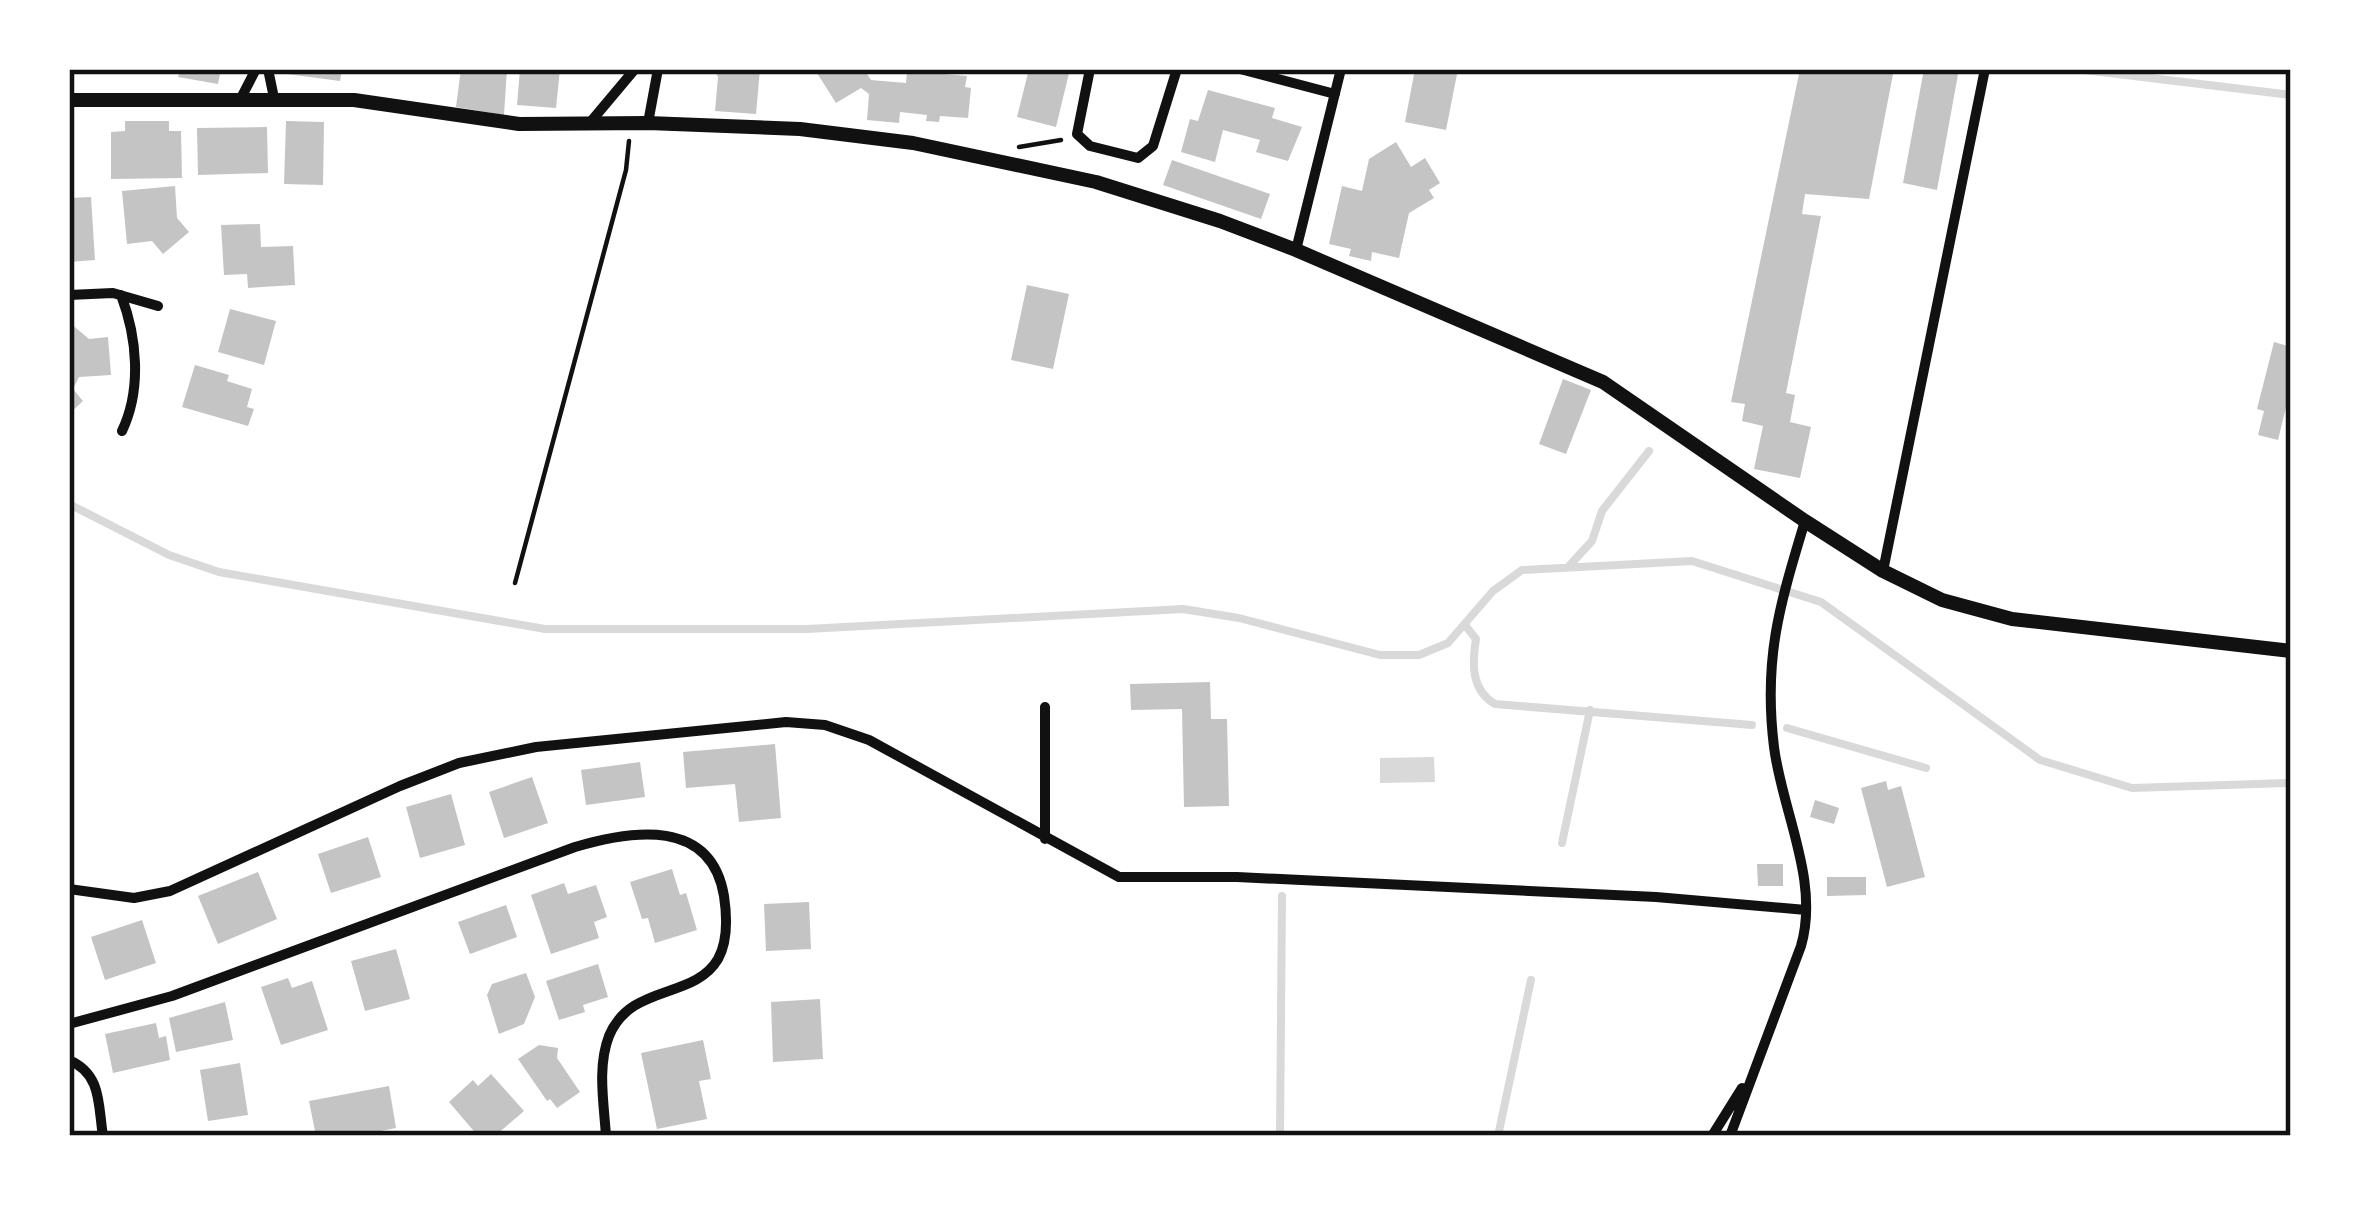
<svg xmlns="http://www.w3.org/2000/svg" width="2360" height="1205" font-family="'Source Sans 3',sans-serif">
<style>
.water{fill:#d9d9d9}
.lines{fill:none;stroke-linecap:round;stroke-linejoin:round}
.stream{stroke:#d9d9d9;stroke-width:8}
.building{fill:#c4c4c4}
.path{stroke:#111;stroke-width:4.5}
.minor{stroke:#111;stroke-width:10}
.tertiary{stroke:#111;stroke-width:14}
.neatline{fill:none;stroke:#111;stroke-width:4.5}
</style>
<rect width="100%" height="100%" fill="#fff"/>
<path class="water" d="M 1434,757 L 1435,782 L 1380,783 L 1380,758 Z"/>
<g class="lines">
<path class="stream" d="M 2076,69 L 2291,95
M 69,504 L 169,555 L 219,572 L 545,629 L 807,629 L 1183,609 L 1239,618 L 1380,655 L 1419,655 L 1448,643 L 1493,591 L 1522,570 L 1692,561 L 1821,602 L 2040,760 L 2132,788 L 2291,783
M 1569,566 L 1592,541 L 1602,511 L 1649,451
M 1465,625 L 1476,639 C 1472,664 1471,690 1495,704 L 1752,725
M 1787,728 L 1926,768
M 1562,843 L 1590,710
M 1280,1136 L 1282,896
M 1498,1136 L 1531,980"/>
</g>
<path class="building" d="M 180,69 L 221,69 L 218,84 L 178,77 Z
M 287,69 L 342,69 L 340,81 L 287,74 Z
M 461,69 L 507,69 L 504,115 L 456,107 Z
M 520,69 L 560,69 L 556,108 L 517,105 Z
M 714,69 L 760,69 L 756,114 L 715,111 L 718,77 Z
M 823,69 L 864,69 L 871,80 L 906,83 L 907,71 L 967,76 L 965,87 L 971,88 L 968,118 L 940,116 L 939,122 L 926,121 L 927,115 L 900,112 L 899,123 L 867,120 L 869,94 L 861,88 L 836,103 L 817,73 Z
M 1029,69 L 1070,69 L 1056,127 L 1017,117 Z
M 1415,69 L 1458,69 L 1446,130 L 1405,122 Z
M 1800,69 L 1894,69 L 1869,199 L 1805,194 L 1802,214 L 1821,216 L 1786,393 L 1795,395 L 1790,422 L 1811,427 L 1800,478 L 1754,469 L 1763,426 L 1742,421 L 1745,404 L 1731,402 Z
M 1924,69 L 1959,69 L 1937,190 L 1903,183 Z
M 1208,90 L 1275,108 L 1272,118 L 1302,127 L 1288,161 L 1256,152 L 1260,140 L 1223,130 L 1215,162 L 1181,152 L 1190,119 L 1198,121 Z
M 125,121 L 169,121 L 169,131 L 181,131 L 182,178 L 111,179 L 111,132 L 125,131 Z
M 286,121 L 324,122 L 323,185 L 284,184 Z
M 267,127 L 268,173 L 198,175 L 197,128 Z
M 1396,142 L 1411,167 L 1425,158 L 1440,183 L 1429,190 L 1434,198 L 1409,213 L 1399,258 L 1372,252 L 1371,261 L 1349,256 L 1351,249 L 1329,244 L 1342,186 L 1362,191 L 1369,159 Z
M 1172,160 L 1270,194 L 1261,219 L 1163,185 Z
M 175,186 L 177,218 L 189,232 L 163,254 L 152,241 L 127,244 L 122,191 Z
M 91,197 L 95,260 L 69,262 L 69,198 Z
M 260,224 L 261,247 L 293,246 L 295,285 L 248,288 L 247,274 L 224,275 L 221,225 Z
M 1027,285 L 1069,294 L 1053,369 L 1011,360 Z
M 230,309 L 276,321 L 264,365 L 218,352 Z
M 69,322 L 89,339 L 108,337 L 111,375 L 79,377 L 73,389 L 83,401 L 69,414 Z
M 2274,342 L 2291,347 L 2291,387 L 2278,440 L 2258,435 L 2264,411 L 2257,409 Z
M 195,365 L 229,375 L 227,381 L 252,389 L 247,407 L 254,409 L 248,426 L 182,407 Z
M 1563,379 L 1591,390 L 1566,454 L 1539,444 Z
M 1210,682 L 1211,719 L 1227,719 L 1229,806 L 1184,807 L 1182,709 L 1131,710 L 1130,684 Z
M 775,744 L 781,818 L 739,822 L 735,784 L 686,788 L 683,752 Z
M 640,762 L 645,797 L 586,805 L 581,770 Z
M 532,777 L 548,823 L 504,838 L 489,792 Z
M 1886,781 L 1888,790 L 1901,786 L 1925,877 L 1887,887 L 1861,788 Z
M 451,794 L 465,845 L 420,858 L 406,807 Z
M 1815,800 L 1839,808 L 1834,824 L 1810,817 Z
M 368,837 L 381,877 L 331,893 L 318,854 Z
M 1757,864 L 1783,864 L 1783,886 L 1758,886 Z
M 672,869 L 680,895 L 686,893 L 697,930 L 655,943 L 648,918 L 642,919 L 630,882 Z
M 258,872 L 277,919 L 218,944 L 198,896 Z
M 1827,877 L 1866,877 L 1866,895 L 1827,896 Z
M 564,883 L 568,894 L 596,885 L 607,917 L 594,922 L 599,938 L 551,954 L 531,895 Z
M 809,902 L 811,949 L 766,951 L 764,904 Z
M 506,905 L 517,937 L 470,954 L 458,922 Z
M 142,920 L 156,963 L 105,980 L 91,937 Z
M 396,949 L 410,999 L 365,1011 L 351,961 Z
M 598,964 L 608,997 L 583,1005 L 585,1012 L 559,1020 L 546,981 Z
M 526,973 L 535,997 L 524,1024 L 499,1034 L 487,995 L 492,984 Z
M 288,978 L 292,988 L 312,981 L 328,1030 L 281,1045 L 261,987 Z
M 820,999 L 823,1059 L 773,1062 L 771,1002 Z
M 225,1002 L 233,1040 L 176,1052 L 169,1018 Z
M 156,1023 L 159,1038 L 166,1036 L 170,1060 L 113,1073 L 105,1034 Z
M 703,1040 L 711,1079 L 699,1081 L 707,1119 L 657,1129 L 641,1053 Z
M 539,1045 L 558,1048 L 557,1058 L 580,1092 L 557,1108 L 550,1099 L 547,1101 L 518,1059 Z
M 240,1063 L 248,1115 L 208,1121 L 200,1070 Z
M 491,1074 L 524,1111 L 495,1136 L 478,1136 L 449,1102 L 473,1080 L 478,1086 Z
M 389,1086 L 396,1128 L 356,1136 L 316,1136 L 309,1101 Z"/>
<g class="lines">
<path class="path" d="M 1019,147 L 1061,140
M 515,583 L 626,170 L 629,141"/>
<path class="minor" d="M 268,69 L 274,98
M 1090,69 L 1077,134 L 1090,146 L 1138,158 L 1153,146 L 1177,69
M 1240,69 L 1335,94
M 241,98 L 256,69
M 648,123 L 658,69
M 588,125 L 635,69
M 1296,250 L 1341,69
M 69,295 L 113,293 L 158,306
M 121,295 C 137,337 142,389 122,431
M 1883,571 L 1985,69
M 1045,707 L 1045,839
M 69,889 L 134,898 L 170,891 L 400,786 L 459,763 L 536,747 L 786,722 L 825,725 L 869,740 L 1119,877 L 1237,877 L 1656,897 L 1806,910
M 69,1024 L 172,996 L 575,847 C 632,830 711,818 724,896 C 727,916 728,941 718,959 C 694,1000 631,983 609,1036 C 597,1067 604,1104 606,1136
M 69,1060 C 102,1074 98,1105 103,1136
M 1712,1136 L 1742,1088
M 1730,1136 L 1801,946 C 1820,881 1782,811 1774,747 C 1763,658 1780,604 1805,521"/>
<path class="tertiary" d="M 69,100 L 354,100 L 519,124 L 648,123 L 800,129 L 913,143 L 1096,182 L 1220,221 L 1296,250 L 1603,382 L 1805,521 L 1883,571 L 1942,600 L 2012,619 L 2291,651"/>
</g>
<rect width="2360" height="1205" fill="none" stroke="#ffffff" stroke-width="144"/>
<rect x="72" y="72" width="2216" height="1061" class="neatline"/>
</svg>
